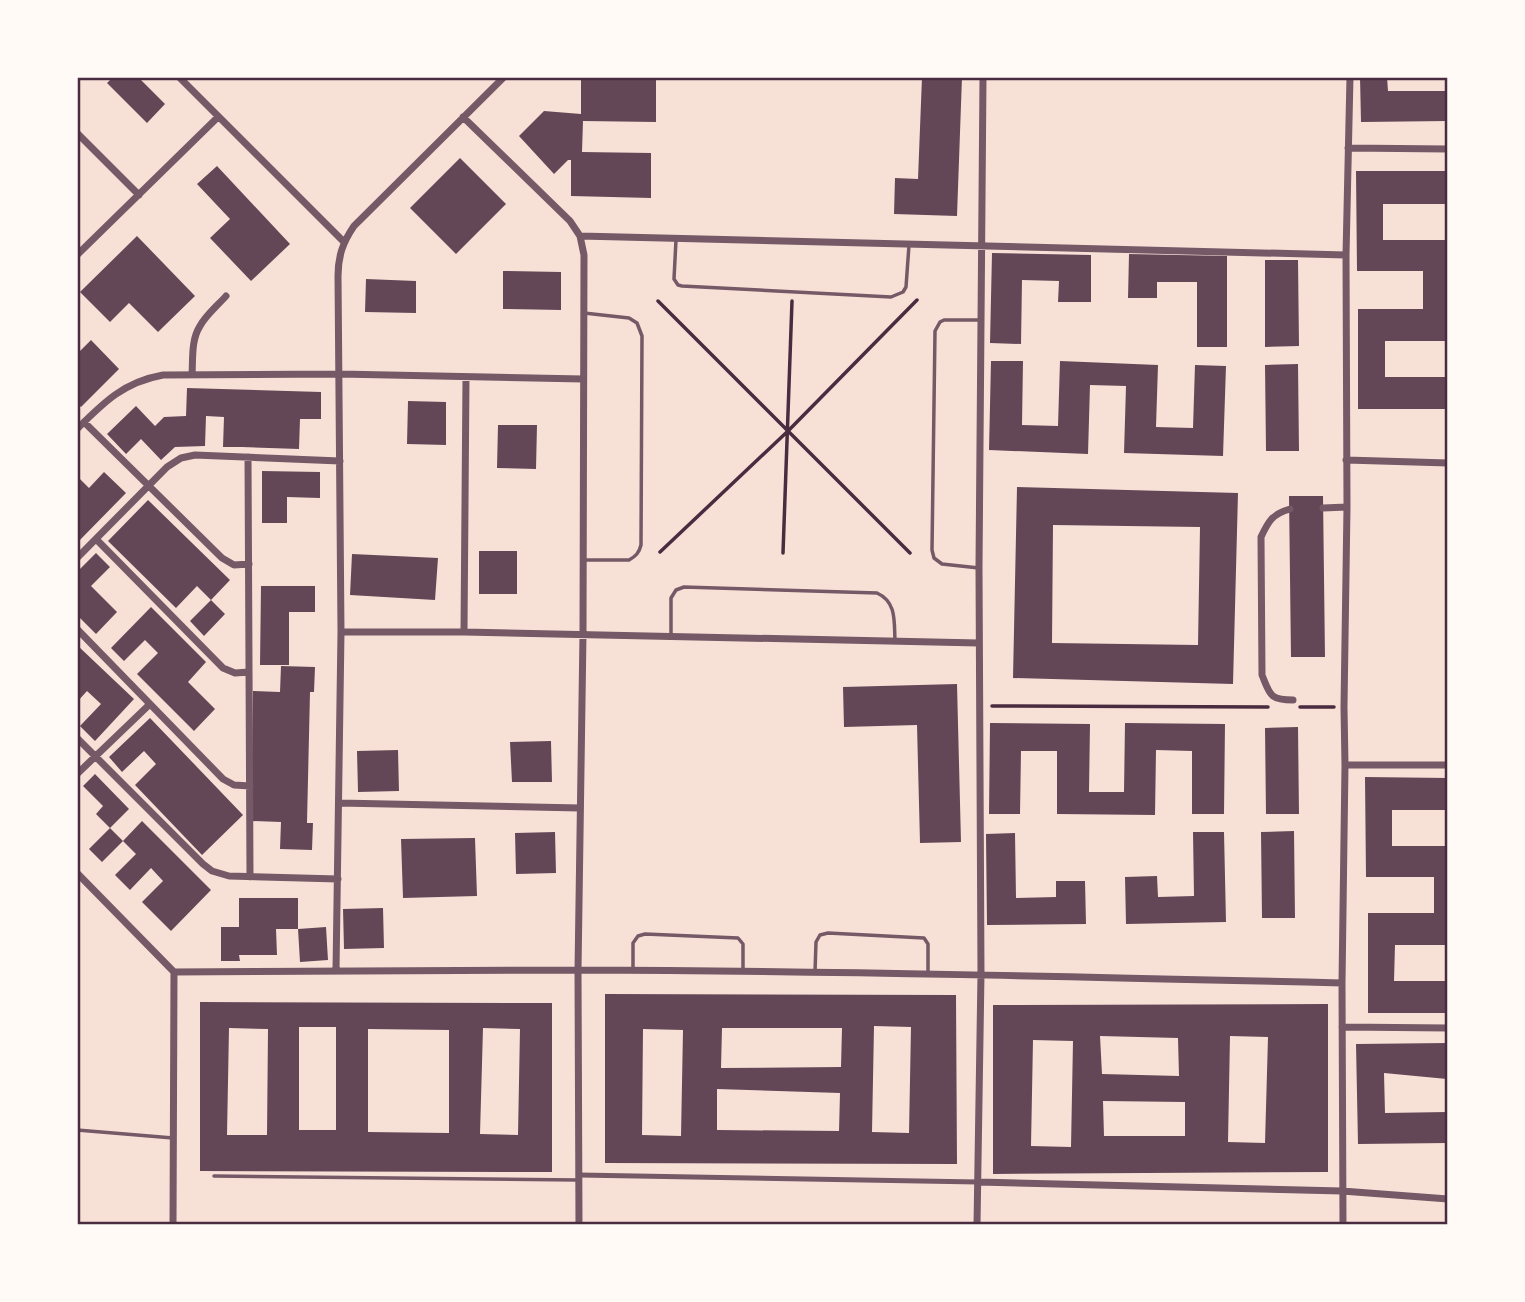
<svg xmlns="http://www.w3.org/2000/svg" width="1525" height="1302" font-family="'Noto Serif',serif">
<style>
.building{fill:#644757;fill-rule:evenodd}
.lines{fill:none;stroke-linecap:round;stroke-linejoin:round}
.path{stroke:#4a2c40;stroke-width:3.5}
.service{stroke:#755966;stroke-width:3.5}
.pedestrian{stroke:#755966;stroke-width:5}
.minor{stroke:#755966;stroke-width:7}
.neatline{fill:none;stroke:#4a2c40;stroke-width:2.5}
</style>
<rect width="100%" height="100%" fill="#f7e1d7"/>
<path class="building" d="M 113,77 L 138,77 L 165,104 L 147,123 L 107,83 Z
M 922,77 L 962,77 L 957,216 L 894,214 L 895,178 L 918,179 Z
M 1360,77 L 1387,77 L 1388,91 L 1448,91 L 1448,121 L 1361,122 Z
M 581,78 L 656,79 L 656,122 L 583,121 L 582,152 L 651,153 L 651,198 L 571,196 L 571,160 L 568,160 L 554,174 L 519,136 L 544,111 L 581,114 Z
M 460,158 L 506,204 L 456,254 L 410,208 Z
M 217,166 L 290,244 L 251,281 L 210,238 L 230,219 L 197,184 Z
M 1356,171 L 1446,171 L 1446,204 L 1383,204 L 1383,240 L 1447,240 L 1448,341 L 1385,341 L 1385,377 L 1448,377 L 1448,409 L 1358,409 L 1358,309 L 1423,309 L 1423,271 L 1357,271 Z
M 137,236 L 195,296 L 158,332 L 129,303 L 110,322 L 80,292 Z
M 992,253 L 1091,255 L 1091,302 L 1058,302 L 1059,281 L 1022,280 L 1021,344 L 990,343 Z
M 1129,254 L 1227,256 L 1227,347 L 1197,347 L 1197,282 L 1157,282 L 1157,298 L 1128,298 Z
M 1265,260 L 1298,260 L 1299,346 L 1265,347 Z
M 503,271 L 561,272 L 561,310 L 503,309 Z
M 366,279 L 416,281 L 416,313 L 365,312 Z
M 91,340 L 119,369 L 81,407 L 77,403 L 77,354 Z
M 991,361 L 1023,361 L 1022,425 L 1058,426 L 1060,361 L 1158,365 L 1156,427 L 1193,428 L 1195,365 L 1226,366 L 1223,456 L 1124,453 L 1126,386 L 1090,385 L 1088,454 L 989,450 Z
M 1298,364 L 1299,451 L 1266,451 L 1265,365 Z
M 187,388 L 321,392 L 321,419 L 300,419 L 299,449 L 242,447 L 223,447 L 224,417 L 206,416 L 205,446 L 175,447 L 161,460 L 141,439 L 126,454 L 107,434 L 136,406 L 155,426 L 164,417 L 186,416 Z
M 408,401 L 446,402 L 446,445 L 407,444 Z
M 498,425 L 537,425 L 536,469 L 497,468 Z
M 262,471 L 320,472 L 320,498 L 287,497 L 287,523 L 262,523 Z
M 104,472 L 126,493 L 77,543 L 77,476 L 89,488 Z
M 1017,487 L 1238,493 L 1233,684 L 1013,678 ZM 1053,525 L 1200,527 L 1198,645 L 1052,643 Z
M 1289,496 L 1323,496 L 1325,657 L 1291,657 Z
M 148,500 L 230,580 L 211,600 L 197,586 L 176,608 L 108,541 Z
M 479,551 L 517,551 L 517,594 L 479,594 Z
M 96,553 L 110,567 L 91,586 L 117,612 L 96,634 L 77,615 L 77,572 Z
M 352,554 L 438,558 L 435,600 L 350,595 Z
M 261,586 L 315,586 L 315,612 L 289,612 L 289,665 L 260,665 Z
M 211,600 L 225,614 L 204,636 L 190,621 Z
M 151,607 L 206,662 L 188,682 L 215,709 L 194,731 L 137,674 L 158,653 L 145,640 L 124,661 L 111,648 Z
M 77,645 L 134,699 L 95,741 L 80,726 L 101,704 L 87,691 L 77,702 Z
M 281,666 L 315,667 L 314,692 L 310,692 L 307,823 L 313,823 L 312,850 L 280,849 L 281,822 L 251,821 L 253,691 L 280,692 Z
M 957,684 L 961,842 L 920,843 L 917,725 L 844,727 L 843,687 Z
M 150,718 L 243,815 L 202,855 L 135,785 L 156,764 L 144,751 L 122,772 L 109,757 Z
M 990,723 L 1090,724 L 1089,792 L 1124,792 L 1125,723 L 1225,724 L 1224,814 L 1192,814 L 1192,751 L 1156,750 L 1155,815 L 1057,814 L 1057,751 L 1021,751 L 1020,814 L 989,814 Z
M 1298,727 L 1299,814 L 1266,814 L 1265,728 Z
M 551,741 L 552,782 L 512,782 L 510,742 Z
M 398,750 L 399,791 L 358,792 L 357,751 Z
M 95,774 L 129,809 L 110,828 L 123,841 L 102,862 L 89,849 L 110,828 L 96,814 L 103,806 L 83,786 Z
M 1365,777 L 1448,778 L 1448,810 L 1392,810 L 1392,846 L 1448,846 L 1448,945 L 1395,945 L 1394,981 L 1448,981 L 1448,1013 L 1368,1013 L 1368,913 L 1434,913 L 1434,877 L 1366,877 Z
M 142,821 L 211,890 L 171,931 L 142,902 L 163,881 L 151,868 L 130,890 L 115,875 L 136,854 L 123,841 Z
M 1294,831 L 1295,918 L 1262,918 L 1261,832 Z
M 555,832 L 556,873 L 516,874 L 515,833 Z
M 1193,832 L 1224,832 L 1226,922 L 1126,924 L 1125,877 L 1157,876 L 1158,897 L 1194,896 Z
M 1015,833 L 1016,898 L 1056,897 L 1056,881 L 1085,881 L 1086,924 L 987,925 L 986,834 Z
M 475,838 L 477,896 L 403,898 L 401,839 Z
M 239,898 L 298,898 L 298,929 L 326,927 L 328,960 L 300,962 L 298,929 L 276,929 L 277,955 L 239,955 L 240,961 L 221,961 L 221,927 L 239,927 Z
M 383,908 L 384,948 L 344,949 L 343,909 Z
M 605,994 L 956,995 L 957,1164 L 605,1163 ZM 874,1026 L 911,1027 L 909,1133 L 872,1132 ZM 722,1028 L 842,1028 L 841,1067 L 721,1068 ZM 643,1029 L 683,1030 L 681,1136 L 642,1135 ZM 717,1089 L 840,1093 L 839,1131 L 717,1130 Z
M 200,1002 L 552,1003 L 552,1172 L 200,1171 ZM 299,1027 L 336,1027 L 336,1130 L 299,1130 ZM 229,1028 L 268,1029 L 267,1135 L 227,1135 ZM 483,1028 L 520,1029 L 518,1135 L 480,1134 ZM 368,1029 L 449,1030 L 449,1133 L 368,1132 Z
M 1328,1004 L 1328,1172 L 993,1174 L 993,1005 ZM 1100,1036 L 1178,1038 L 1179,1076 L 1102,1074 ZM 1230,1036 L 1268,1037 L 1265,1143 L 1228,1142 ZM 1033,1040 L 1073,1041 L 1071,1147 L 1031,1146 ZM 1103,1101 L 1185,1102 L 1185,1136 L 1104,1136 Z
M 1447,1043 L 1447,1079 L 1384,1073 L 1385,1113 L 1447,1112 L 1448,1143 L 1358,1144 L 1356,1044 Z"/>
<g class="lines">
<path class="path" d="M 658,301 L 910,553
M 660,552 L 788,431 L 917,300
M 783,553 L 792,301
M 992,706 L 1268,707
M 1300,707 L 1334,707"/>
<path class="service" d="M 676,240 L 674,279 L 678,285 L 682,286 L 891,297 L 903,292 L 906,287 L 909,245
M 583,560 L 629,560 C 636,556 639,553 641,545 L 642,336 L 637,323 L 629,318 L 584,313
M 979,568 L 942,564 L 934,558 L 932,550 L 935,331 L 940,322 L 944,320 L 981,320
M 671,634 L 671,598 L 676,590 L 684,587 L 877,593 C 897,602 894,622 895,641
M 633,971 L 633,943 L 638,936 L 645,934 L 738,938 L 743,944 L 743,970
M 815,972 L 816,942 L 820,935 L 828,933 L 924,938 L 928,944 L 928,974
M 77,1130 L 173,1138
M 214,1176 L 577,1180"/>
<path class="pedestrian" d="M 579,1175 L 978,1182"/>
<path class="minor" d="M 179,77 L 344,242
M 463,117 L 570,221 L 580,236 L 584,255 L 583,634 L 578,970 L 579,1225
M 77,133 L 139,195
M 1348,148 L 1448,149
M 580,236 L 1346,255
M 77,255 L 218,117
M 192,375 C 193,359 191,340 200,326 C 206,315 217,306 226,296
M 84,422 L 222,558 L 234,565 L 249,564
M 77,429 C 104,402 124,382 163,375 L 340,374 L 583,379
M 248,457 L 250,877
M 1346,460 L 1448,463
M 1323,508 L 1347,507
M 1290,509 C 1272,514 1268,522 1261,537 L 1262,675 C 1270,694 1269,700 1293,700
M 96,539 L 223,668 L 235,673 L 249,672
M 77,558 L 167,467 L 181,458 L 195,455 L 340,461
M 77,629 L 223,779 L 234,785 L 250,786
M 341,632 L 464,632 L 979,643
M 464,632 L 466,377
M 77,738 L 203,864 L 212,871 L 229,876 L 338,879
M 1345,765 L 1448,765
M 77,774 L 150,704
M 339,803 L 580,808
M 77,873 L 174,972 L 173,1225
M 336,971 L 341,632 L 338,276 C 338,256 343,242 354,226 L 504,77
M 174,972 C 309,971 444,970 579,970 C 833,971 1088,977 1342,983
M 1342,1027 L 1448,1028
M 978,1182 L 1342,1191 L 1448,1199
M 977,1225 L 981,974 L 979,568 L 983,77
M 1343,1225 L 1342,983 L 1345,765 L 1344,707 L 1347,507 L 1346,255 L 1350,77"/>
</g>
<rect width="1525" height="1302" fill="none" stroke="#fffaf5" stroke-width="158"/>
<rect x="79" y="79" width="1367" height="1144" class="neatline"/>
</svg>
